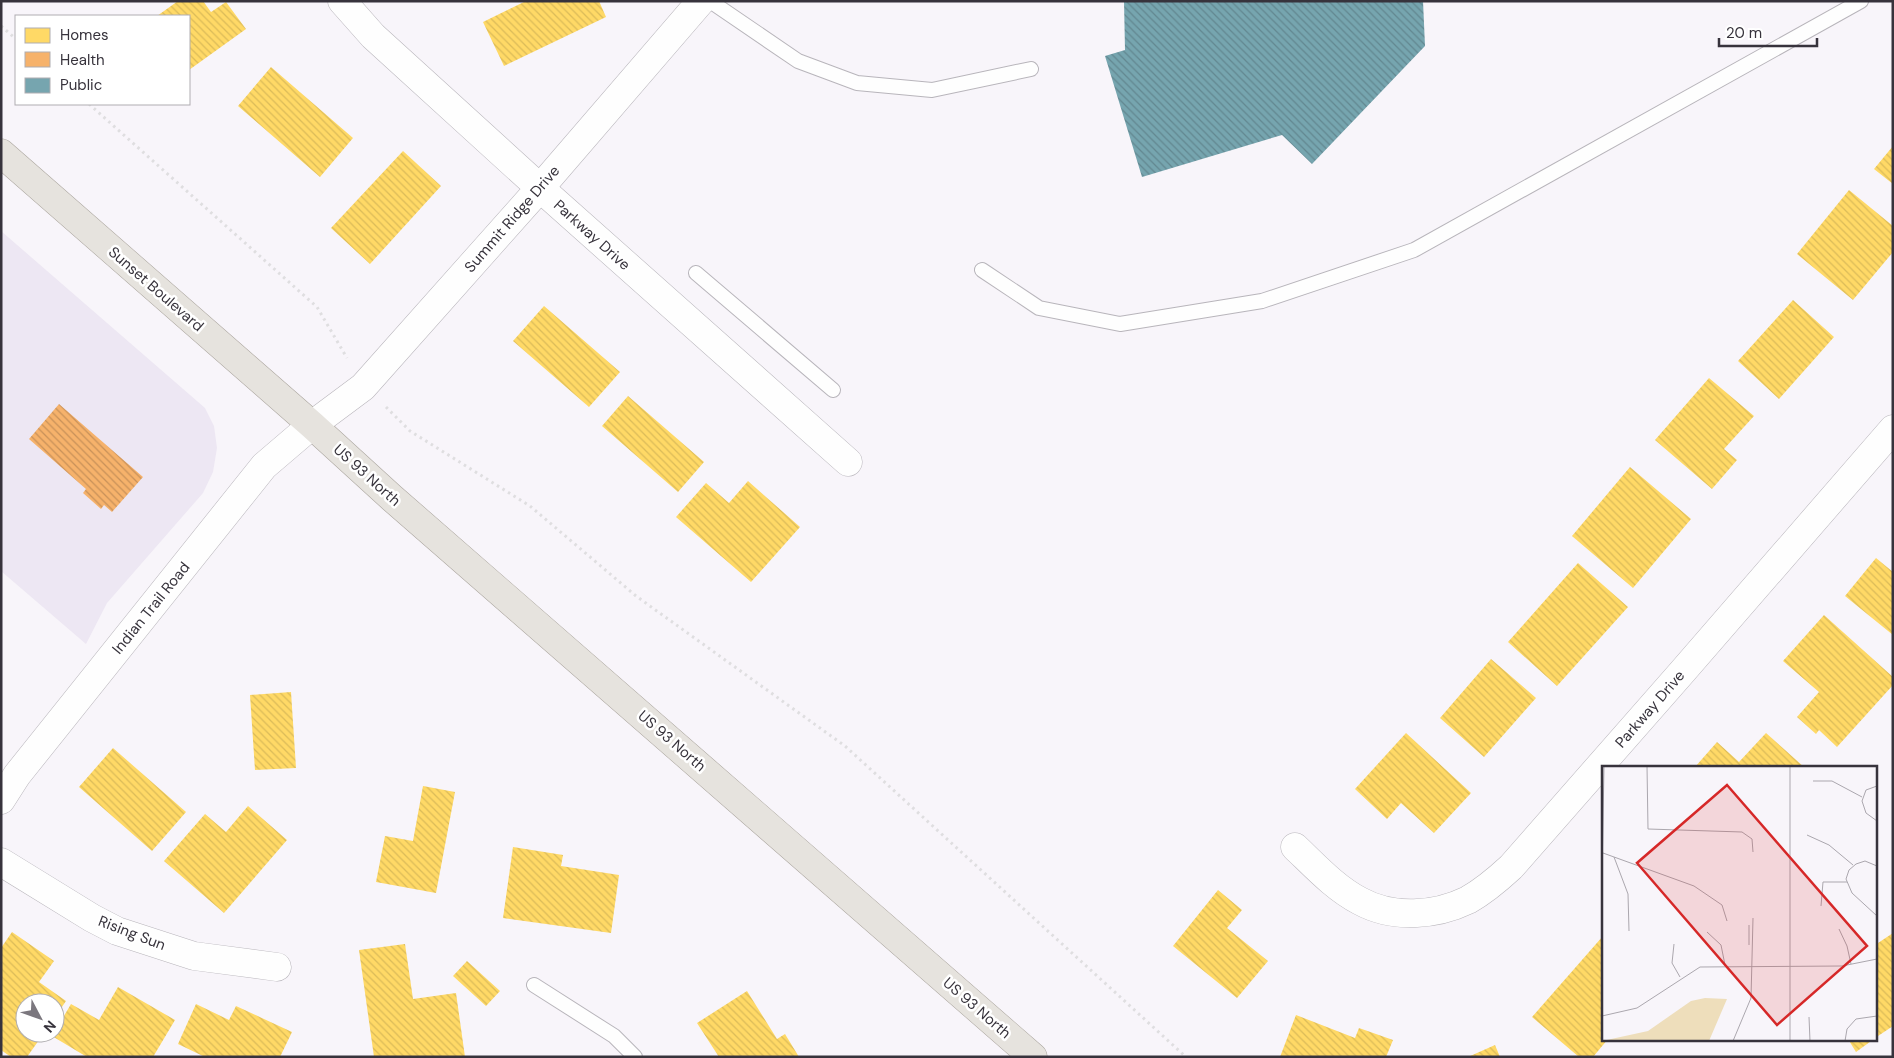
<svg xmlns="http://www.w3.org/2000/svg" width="1894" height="1058" font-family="'DM Sans',sans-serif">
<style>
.built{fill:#ede7f3}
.homes{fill:url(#homes-back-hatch)}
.health{fill:url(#health-back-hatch)}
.public{fill:url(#public-back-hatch)}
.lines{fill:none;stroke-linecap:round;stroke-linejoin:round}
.lane-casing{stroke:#b8b5bb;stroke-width:16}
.street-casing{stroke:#b8b5bb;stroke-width:29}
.primary-casing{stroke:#aba69f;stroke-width:29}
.path{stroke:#dfdee0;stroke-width:3;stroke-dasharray:2.5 4;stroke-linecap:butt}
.lane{stroke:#fefefe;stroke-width:14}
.street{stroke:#fefefe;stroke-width:28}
.primary{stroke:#e6e3de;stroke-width:28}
.labels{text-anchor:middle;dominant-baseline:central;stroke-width:5;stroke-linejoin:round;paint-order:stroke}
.street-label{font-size:15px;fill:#37333c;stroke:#fff}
.inset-road{fill:none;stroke:#aba7ae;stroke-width:1}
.view{fill:#d62828;fill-opacity:0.15;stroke:#d62828;stroke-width:2.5}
.inset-edge{fill:none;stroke:#37333c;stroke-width:2.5}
</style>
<defs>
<pattern id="homes-back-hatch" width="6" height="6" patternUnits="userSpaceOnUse" patternTransform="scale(1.25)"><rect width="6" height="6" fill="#ffd966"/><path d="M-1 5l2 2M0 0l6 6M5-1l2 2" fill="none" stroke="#dbbb59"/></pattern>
<pattern id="health-back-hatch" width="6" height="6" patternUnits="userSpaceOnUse" patternTransform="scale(1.25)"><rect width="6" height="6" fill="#f6b26b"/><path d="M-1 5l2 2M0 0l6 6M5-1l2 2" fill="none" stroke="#c89159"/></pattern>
<pattern id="public-back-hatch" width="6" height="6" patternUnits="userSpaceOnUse" patternTransform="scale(1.25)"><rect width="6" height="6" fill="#76a5af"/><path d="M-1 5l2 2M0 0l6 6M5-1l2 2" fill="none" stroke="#628790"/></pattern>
</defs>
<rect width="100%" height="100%" fill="#f8f5fa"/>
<path class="built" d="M 1,231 L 205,408 L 214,426 L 217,448 L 213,472 L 203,493 L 107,603 L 86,644 L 1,571 Z"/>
<path class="homes" d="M 178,1 L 203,1 L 211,12 L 226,2 L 246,29 L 189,70 L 189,16 L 157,16 Z
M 526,1 L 599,1 L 606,17 L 504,66 L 483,22 Z
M 271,67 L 353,138 L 320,177 L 238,106 Z
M 1893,146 L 1893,184 L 1874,169 Z
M 403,151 L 441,186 L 370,264 L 331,228 Z
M 1849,190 L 1893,226 L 1893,252 L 1853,300 L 1797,254 Z
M 1793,300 L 1834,337 L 1779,399 L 1738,361 Z
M 544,306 L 620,372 L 589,407 L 513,341 Z
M 1709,378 L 1754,416 L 1724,449 L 1737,460 L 1712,489 L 1655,440 Z
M 628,396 L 704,462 L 678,492 L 602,426 Z
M 1630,467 L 1691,519 L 1633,588 L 1572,536 Z
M 748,481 L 800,527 L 751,582 L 676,517 L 706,483 L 729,503 Z
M 1876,558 L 1893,572 L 1893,635 L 1845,596 Z
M 1578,563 L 1628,607 L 1557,686 L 1508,642 Z
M 1824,615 L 1893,677 L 1893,685 L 1837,747 L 1819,730 L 1816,734 L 1797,717 L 1819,692 L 1783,661 Z
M 1491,659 L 1536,698 L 1484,757 L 1440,718 Z
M 291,692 L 296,768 L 255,770 L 250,695 Z
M 1406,733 L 1471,793 L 1434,833 L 1401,803 L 1387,819 L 1355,789 Z
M 1766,733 L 1804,767 L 1695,767 L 1717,742 L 1739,762 Z
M 113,748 L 186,812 L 152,851 L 79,787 Z
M 423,786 L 455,792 L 436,893 L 376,882 L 385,836 L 413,841 Z
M 248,806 L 287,840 L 224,913 L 164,861 L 205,814 L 226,832 Z
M 513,847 L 563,855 L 561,866 L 619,875 L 611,933 L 503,918 Z
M 1218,890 L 1242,910 L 1227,928 L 1268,961 L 1237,998 L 1173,946 Z
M 12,932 L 54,961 L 39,982 L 66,1001 L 55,1017 L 55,1003 L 25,1003 L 25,1033 L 44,1033 L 27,1057 L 11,1057 L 1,1050 L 1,948 Z
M 1893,933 L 1893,1026 L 1875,1038 L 1875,945 Z
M 1603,936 L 1603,1039 L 1608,1039 L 1593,1057 L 1579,1057 L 1532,1017 Z
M 405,944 L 413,999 L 456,993 L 465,1057 L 374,1057 L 359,950 Z
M 467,961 L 500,991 L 486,1006 L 453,976 Z
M 118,987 L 175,1020 L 153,1057 L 87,1057 L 52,1036 L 71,1004 L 99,1020 Z
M 747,991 L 777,1039 L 785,1034 L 799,1057 L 719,1057 L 697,1023 Z
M 196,1004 L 229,1020 L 236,1006 L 292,1032 L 280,1057 L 205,1057 L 178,1044 Z
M 1296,1015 L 1355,1038 L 1359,1028 L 1393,1040 L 1386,1057 L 1280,1057 Z
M 1848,1039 L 1874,1039 L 1856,1052 Z
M 1495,1045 L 1500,1057 L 1468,1057 Z"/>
<path class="health" d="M 59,404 L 143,477 L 112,512 L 104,505 L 101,509 L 83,493 L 86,489 L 29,439 Z"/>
<path class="public" d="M 1124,1 L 1423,1 L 1425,46 L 1312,164 L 1282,135 L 1142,177 L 1105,56 L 1125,50 Z"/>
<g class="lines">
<g class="lane-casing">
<path id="lane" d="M 710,1 L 798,61 L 857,83 L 932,90 L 1031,69
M 982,270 L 1039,308 L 1120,324 L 1262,301 L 1414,250 L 1861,1
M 696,273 L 833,390
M 534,985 L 614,1036 L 635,1057"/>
</g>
<g class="street-casing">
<path id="street" d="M 342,1 L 373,36 L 540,188 L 848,462
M 1,800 L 17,775 L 264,466 L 312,425 L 363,387 L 540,188 L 701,1
M 1295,847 C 1315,866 1335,888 1360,901 C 1393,919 1435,916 1468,900 C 1484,891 1498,879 1511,867 L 1683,671 L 1893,429
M 1,862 L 92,918 L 117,931 L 194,956 L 277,967"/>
</g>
<g class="primary-casing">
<path id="primary" d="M 1,153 L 312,425 L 392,498 L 1033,1057"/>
</g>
<path class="path" d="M 1,26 L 16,39
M 89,104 L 317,307 L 347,358
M 386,407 L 410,431 L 530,506 L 636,596 L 845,746 L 1186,1057"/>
<use href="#lane" class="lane"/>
<use href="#street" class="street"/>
<use href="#primary" class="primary"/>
</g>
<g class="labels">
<g class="street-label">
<text transform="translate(512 219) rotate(-49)">Summit Ridge Drive</text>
<text transform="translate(592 235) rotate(42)">Parkway Drive</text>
<text transform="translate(156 289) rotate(41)">Sunset Boulevard</text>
<text transform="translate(367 475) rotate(42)">US 93 North</text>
<text transform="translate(151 608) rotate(-51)">Indian Trail Road</text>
<text transform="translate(1650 709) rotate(-49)">Parkway Drive</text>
<text transform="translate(672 741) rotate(41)">US 93 North</text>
<text transform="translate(132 933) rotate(21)">Rising Sun</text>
<text transform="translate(977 1008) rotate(41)">US 93 North</text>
</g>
</g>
<g transform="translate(1602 766)">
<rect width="275" height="275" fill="#f8f5fa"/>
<path d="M 103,232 L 125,233 L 107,275 L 0,275 L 46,265 L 89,235 Z" fill="#eedebb"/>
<path class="inset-road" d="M 45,0 L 46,63 L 140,66 L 150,73 L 151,86M 211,15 L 230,15 L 260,31M 275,20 L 264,24 L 260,35 L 264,47 L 275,55M 205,69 L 227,79 L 251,99M 1,87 L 92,120 L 120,139 L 125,155M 12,91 L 26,128 L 27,165M 275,100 L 263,95 L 254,98 L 247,104 L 244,113 L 250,127 L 275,150M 0,109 L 2,0M 219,140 L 221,116 L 245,116M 147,159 L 147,179M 237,163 L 245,180 L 249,198M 105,166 L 119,179 L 123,199M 72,178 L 70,197 L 78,211M 0,250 L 35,242 L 98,201 L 240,200 L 275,193M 207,251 L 208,275M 131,275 L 149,232 L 151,152M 188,275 L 188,0M 243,275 L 245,263 L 254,253 L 275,250"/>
<path class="view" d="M 125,19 L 265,180 L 175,259 L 35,97 Z"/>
<rect width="275" height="275" class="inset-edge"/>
</g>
<rect width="1894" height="1058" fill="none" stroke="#37333c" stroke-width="5"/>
<rect x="15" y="15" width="175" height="90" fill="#ffffff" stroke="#afadb1"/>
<rect x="25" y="28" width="25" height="15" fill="#ffd966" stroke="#afadb1"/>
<text x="60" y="40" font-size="15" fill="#37333c">Homes</text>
<rect x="25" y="52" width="25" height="15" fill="#f6b26b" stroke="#afadb1"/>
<text x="60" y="65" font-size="15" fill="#37333c">Health</text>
<rect x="25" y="78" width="25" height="15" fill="#76a5af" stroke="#afadb1"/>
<text x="60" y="90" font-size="15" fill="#37333c">Public</text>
<g transform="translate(40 1018) rotate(131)"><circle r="24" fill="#ffffff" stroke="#afadb1"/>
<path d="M0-4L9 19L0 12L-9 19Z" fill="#7b777e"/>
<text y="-8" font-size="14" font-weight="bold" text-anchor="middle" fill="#37333c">N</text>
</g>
<path d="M1719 38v8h98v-8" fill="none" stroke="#37333c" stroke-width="2.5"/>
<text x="1726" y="38" font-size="15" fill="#37333c" stroke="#ffffff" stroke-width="4" paint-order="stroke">20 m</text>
</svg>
